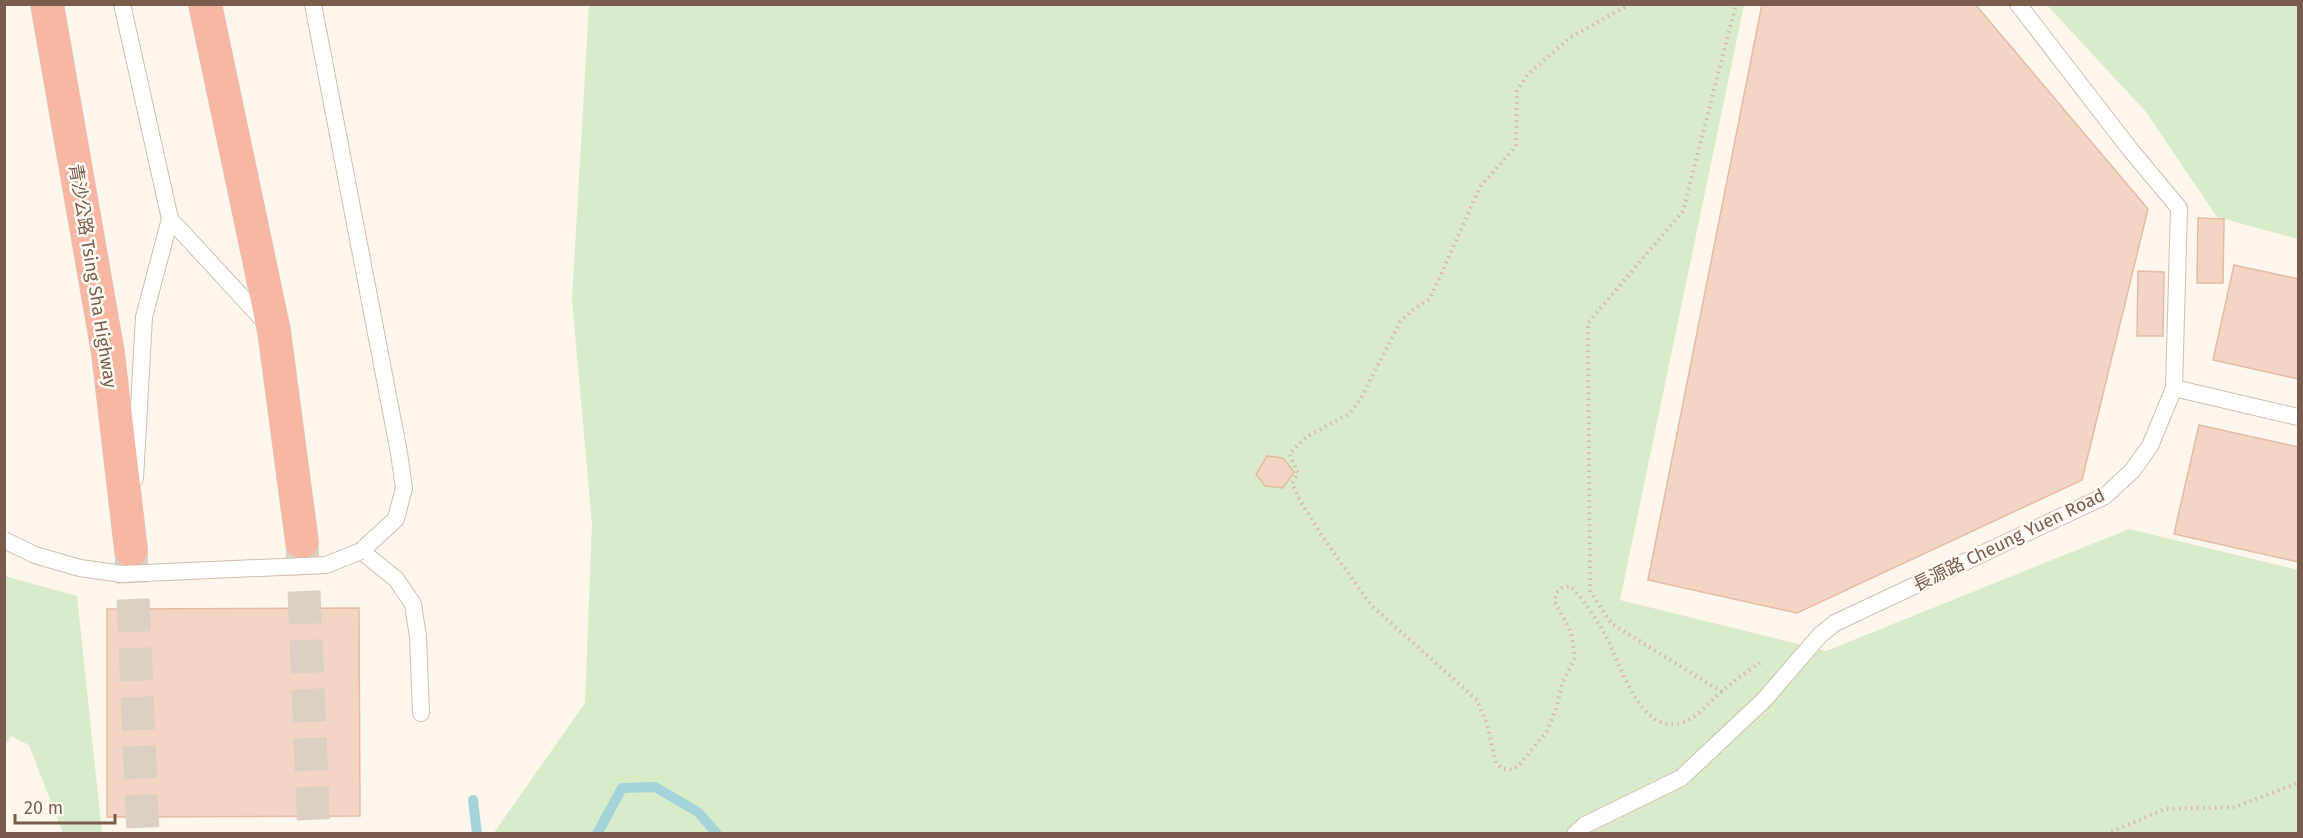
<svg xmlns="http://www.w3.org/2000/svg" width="2303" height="838" font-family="'Fira Sans','Noto Sans TC',sans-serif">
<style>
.green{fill:#d8ecc9}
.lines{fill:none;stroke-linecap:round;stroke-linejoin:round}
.stream{stroke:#a5d3da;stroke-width:10}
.building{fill:#f3d5c3;stroke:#e6bba3;stroke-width:1.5}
.motorway-tunnel{stroke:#dcd0c4;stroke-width:33;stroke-dasharray:33 16;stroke-linecap:butt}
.service-casing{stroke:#d1beb0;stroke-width:18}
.motorway-casing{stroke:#dad1cd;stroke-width:34}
.path{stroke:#d9b8a5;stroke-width:4;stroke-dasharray:1.5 4.5;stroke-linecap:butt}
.service{stroke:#fff;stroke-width:16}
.motorway{stroke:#f7b7a3;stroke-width:33}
.service-bridge-casing{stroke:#d1beb0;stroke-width:18;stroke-linecap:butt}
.service-bridge{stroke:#fff;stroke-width:16}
.labels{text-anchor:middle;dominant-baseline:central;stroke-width:5;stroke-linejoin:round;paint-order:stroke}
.street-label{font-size:18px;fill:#7a5c4d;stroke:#fffaf3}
</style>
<rect width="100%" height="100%" fill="#fdf6ec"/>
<path class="green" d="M 589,5 L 1744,5 L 1620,600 L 1826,651 L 2129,529 L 2298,570 L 2298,833 L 493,834 L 585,703 L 592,524 L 572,300 Z
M 2047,5 L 2298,5 L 2298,239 L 2217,217 L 2146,112 Z
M 5,573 L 8,577 L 77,596 L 102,833 L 63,833 L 29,745 L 11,736 L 5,746 Z"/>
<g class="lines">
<path class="stream" d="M 473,800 L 477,834
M 597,834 L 622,788 L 655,787 L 698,812 L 717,834"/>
</g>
<path class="building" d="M 1762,4 L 1975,4 L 2148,209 L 2082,480 L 1797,613 L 1648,580 Z
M 2198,218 L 2224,219 L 2223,283 L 2197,283 Z
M 2234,265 L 2298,279 L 2298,379 L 2213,360 Z
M 2138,271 L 2164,272 L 2163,336 L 2137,336 Z
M 2199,425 L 2298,447 L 2298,562 L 2174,534 Z
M 1267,456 L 1283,458 L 1294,472 L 1283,488 L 1265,486 L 1256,474 Z
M 359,608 L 360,816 L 107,817 L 107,609 Z"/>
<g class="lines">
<path class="motorway-tunnel" d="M 302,542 L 314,834
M 131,550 L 143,834"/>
<g class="service-casing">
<path id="service" d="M 122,4 L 170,219 L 144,317 L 135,478
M 313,4 L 399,453 L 404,488 L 396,519 L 361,551 L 396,579 L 413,604 L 418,637 L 421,713
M 170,219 L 267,324
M 2174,388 L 2298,417
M 1575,834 L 1585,825 L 1681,778 L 1764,700 L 1820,635 L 1835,623 L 2105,496 L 2132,471 L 2150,446 L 2174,388 L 2179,208 L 2129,148 L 2018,4"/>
</g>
<g class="motorway-casing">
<path id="motorway" d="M 47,4 L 108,353 L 131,550
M 205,4 L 274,331 L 302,542"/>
</g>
<path class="path" d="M 1630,4 L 1571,37 L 1527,75 L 1517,91 L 1516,146 L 1480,187 L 1430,299 L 1411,311 L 1400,322 L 1360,400 L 1349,414 L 1306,437 L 1289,454 L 1298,473 L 1292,483 L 1298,497 L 1322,536 L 1371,605 L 1477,700 L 1487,724 L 1496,763 L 1503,769 L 1513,770 L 1521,763 L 1547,731 L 1557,706 L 1562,683 L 1575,658 L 1571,632 L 1555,602 L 1556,593 L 1562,588 L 1570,586 C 1584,599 1595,618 1605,634 C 1619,660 1640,739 1684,722 C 1695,718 1707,705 1716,697 C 1730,684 1744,673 1760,663
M 1722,692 L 1612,624 L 1590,591 L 1588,323 L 1683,211 L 1736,4
M 2106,834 L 2165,809 L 2235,807 L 2298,783"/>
<use href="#service" class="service"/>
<use href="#motorway" class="motorway"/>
<g class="service-bridge-casing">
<path id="service-bridge" d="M 4,540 L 35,555 L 80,568 L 122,574 L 326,565 L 361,551"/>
</g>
<use href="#service-bridge" class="service-bridge"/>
</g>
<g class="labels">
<g class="street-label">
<text transform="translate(93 276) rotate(81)">青沙公路 Tsing Sha Highway</text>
<text transform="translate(2009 540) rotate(-26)">長源路 Cheung Yuen Road</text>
</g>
</g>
<rect width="2303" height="838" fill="none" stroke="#7a5c4d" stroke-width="12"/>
<path d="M15 814v9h100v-9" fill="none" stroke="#7a5c4d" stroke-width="3"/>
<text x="24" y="814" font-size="18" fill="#7a5c4d" stroke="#fffaf3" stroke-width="4.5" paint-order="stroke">20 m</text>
</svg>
